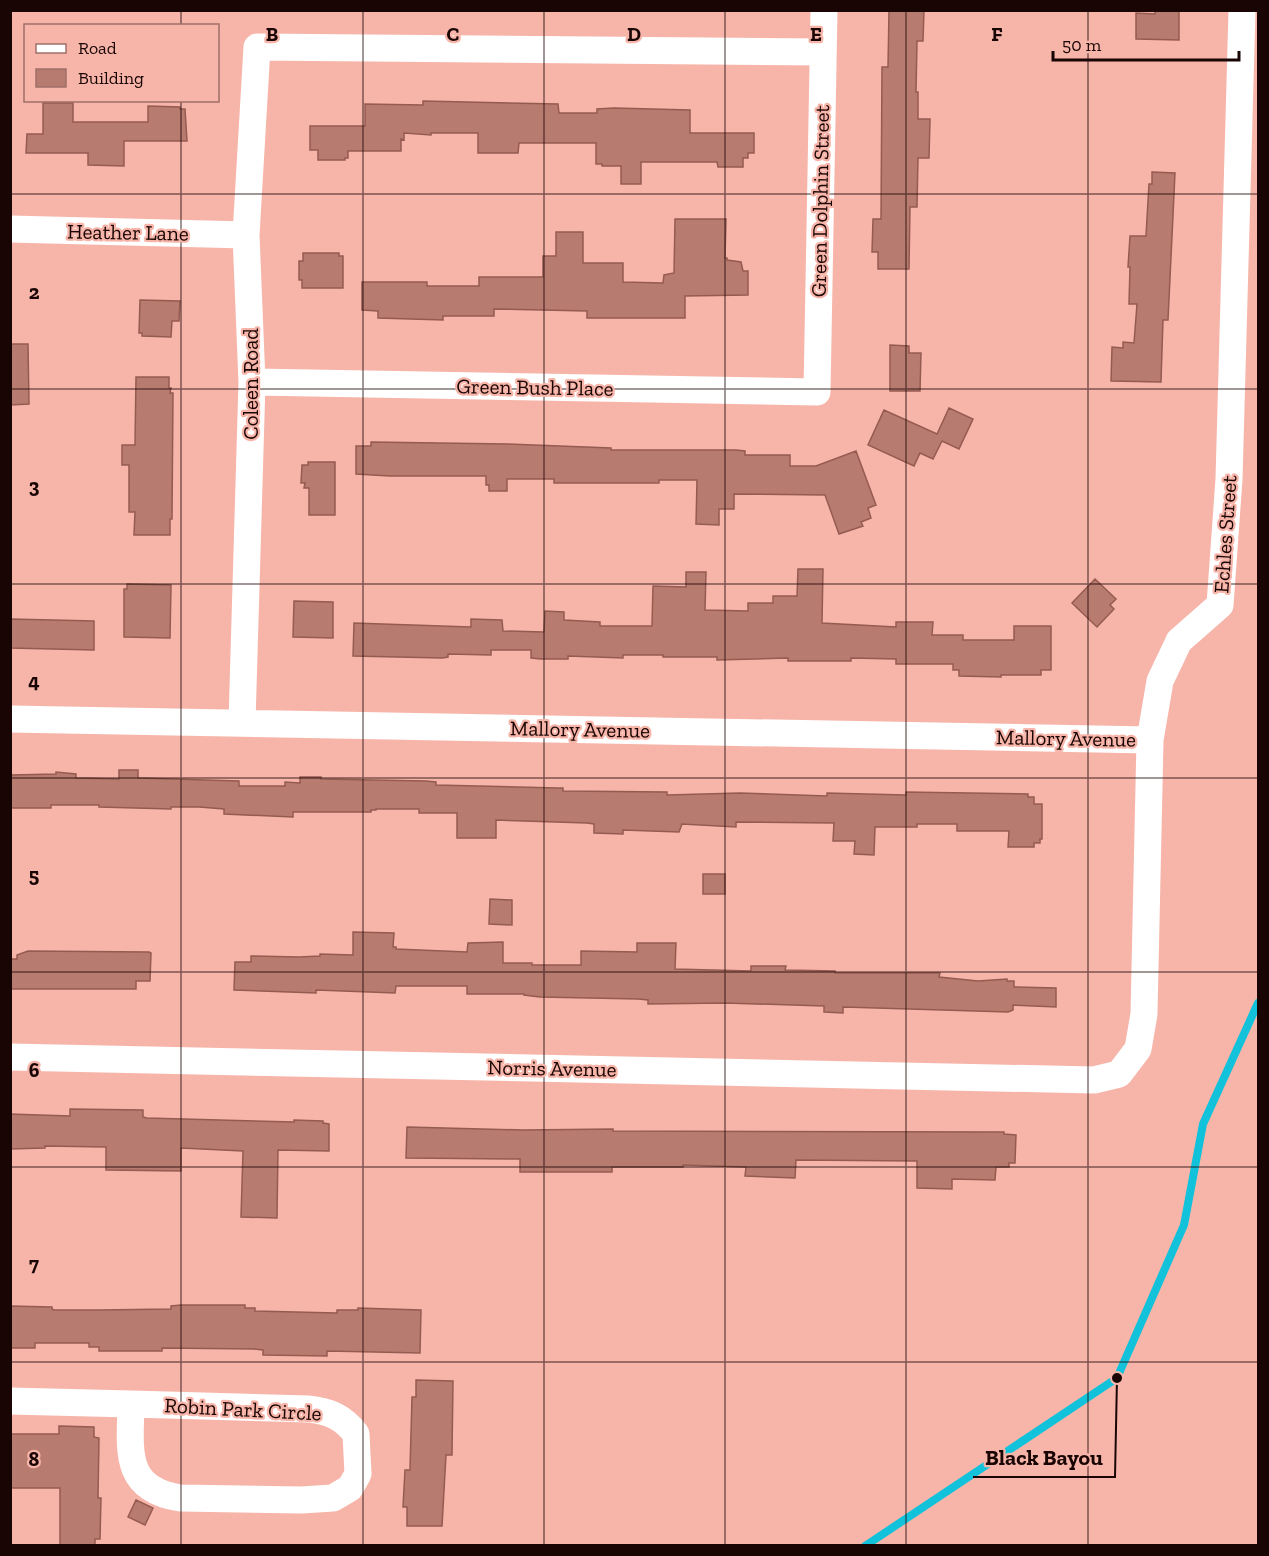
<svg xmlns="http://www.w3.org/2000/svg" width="1269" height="1556" font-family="'Zilla Slab',serif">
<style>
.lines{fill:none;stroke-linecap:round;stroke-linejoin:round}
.stream{stroke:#11c2da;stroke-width:8}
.building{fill:#b87b70;stroke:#955b51;stroke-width:1.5}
.street{stroke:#fff;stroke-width:27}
.grid{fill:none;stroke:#190503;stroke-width:1.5;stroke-opacity:0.55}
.labels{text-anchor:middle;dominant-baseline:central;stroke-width:4.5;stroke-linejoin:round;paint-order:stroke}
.street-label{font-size:21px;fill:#190503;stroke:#f7b5aa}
.grid-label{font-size:20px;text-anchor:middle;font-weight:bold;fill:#190503;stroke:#f7b5aa;stroke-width:4.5;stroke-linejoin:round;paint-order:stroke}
.leader{fill:none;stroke:#190503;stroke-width:2}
.callout-dot{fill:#190503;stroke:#f7b5aa;stroke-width:2}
.callout-label{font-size:22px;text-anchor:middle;font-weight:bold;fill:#190503;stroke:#f7b5aa;stroke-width:4.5;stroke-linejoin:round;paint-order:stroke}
</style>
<rect width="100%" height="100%" fill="#f7b5aa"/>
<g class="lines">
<path class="stream" d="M 865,1546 L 1117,1378 L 1184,1225 L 1203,1124 L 1258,1003"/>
</g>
<path class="building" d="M 889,10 L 924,10 L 923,41 L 917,41 L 916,92 L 918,92 L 918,119 L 930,119 L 929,158 L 918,158 L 917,207 L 910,207 L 909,269 L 878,269 L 878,252 L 872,252 L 873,219 L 881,219 L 882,67 L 888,67 Z
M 1155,10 L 1179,10 L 1179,40 L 1136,39 L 1136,13 L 1155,14 Z
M 423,101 L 558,104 L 559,113 L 597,113 L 597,109 L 614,108 L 690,110 L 690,133 L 754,133 L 754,153 L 748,153 L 748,158 L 743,158 L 743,167 L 718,167 L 717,162 L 641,162 L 641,184 L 621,184 L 621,166 L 602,166 L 602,164 L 596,164 L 596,143 L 519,143 L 518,153 L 478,153 L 478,133 L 431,133 L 431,135 L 404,133 L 404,140 L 401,139 L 401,151 L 348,151 L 348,158 L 345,158 L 345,160 L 318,160 L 318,150 L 310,150 L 310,126 L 365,126 L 365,104 L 423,105 Z
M 43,103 L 73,103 L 73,122 L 148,122 L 148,106 L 180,107 L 180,109 L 185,109 L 187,141 L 124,141 L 124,166 L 88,165 L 88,153 L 26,153 L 27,134 L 43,134 Z
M 1152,172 L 1175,173 L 1168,320 L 1163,320 L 1161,382 L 1111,381 L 1112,347 L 1123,348 L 1123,342 L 1134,343 L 1137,304 L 1129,304 L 1130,267 L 1128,267 L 1130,236 L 1146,236 L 1149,184 L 1152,184 Z
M 675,219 L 726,219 L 725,258 L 727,258 L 727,260 L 741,262 L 743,271 L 748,271 L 748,295 L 685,296 L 685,318 L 587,318 L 587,311 L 494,309 L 494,316 L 443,316 L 443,320 L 378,318 L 378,311 L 362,310 L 362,282 L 427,282 L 427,286 L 479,286 L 479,277 L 543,277 L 543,256 L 556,256 L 556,232 L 583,232 L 583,263 L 623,263 L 623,282 L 663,283 L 664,275 L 674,273 Z
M 303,253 L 339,253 L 339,256 L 343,256 L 343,288 L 302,288 L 302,280 L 299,280 L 299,261 L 303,261 Z
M 140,300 L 180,301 L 179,321 L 172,321 L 171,337 L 142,336 L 142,333 L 139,333 Z
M 10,344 L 28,344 L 29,404 L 10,405 Z
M 890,345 L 909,346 L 909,353 L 921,353 L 920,391 L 890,391 Z
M 136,377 L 169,377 L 169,388 L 171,388 L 170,393 L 173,393 L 172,519 L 170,519 L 170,535 L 134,535 L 135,512 L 129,512 L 129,465 L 122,465 L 122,445 L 135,445 Z
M 949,408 L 973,419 L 959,449 L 942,441 L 933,459 L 920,453 L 914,466 L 868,445 L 884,410 L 937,434 Z
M 371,442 L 507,444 L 611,448 L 611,450 L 736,450 L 745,451 L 745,455 L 790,455 L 790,466 L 816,466 L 856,451 L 876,505 L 868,508 L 871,518 L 861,522 L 863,526 L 839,534 L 825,495 L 734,494 L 734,509 L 719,509 L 719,525 L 696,524 L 697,480 L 659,480 L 659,483 L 554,483 L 554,479 L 507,479 L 507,491 L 489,491 L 489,485 L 486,485 L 486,476 L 390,476 L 356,474 L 356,446 L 371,446 Z
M 308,462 L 335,462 L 335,515 L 309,515 L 309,488 L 304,488 L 305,483 L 301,483 L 302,465 L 308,465 Z
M 798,569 L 823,569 L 822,623 L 896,627 L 896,622 L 933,622 L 932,635 L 963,635 L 963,640 L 1014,640 L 1014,626 L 1051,626 L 1051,670 L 1041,670 L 1041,675 L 1001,675 L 1001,677 L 959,676 L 959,670 L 953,670 L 953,664 L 896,664 L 896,659 L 851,658 L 851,661 L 788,661 L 788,658 L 717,660 L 717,657 L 663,657 L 663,655 L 623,655 L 623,658 L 568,656 L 568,659 L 541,659 L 531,658 L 531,650 L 491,650 L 491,655 L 448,654 L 448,657 L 442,658 L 353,656 L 354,623 L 471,627 L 471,619 L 502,620 L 503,631 L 544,632 L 545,611 L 564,612 L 564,620 L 600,622 L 600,626 L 652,626 L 653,586 L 686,587 L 686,572 L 706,572 L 705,610 L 748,611 L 748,603 L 773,603 L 773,596 L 797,596 Z
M 1095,579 L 1116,599 L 1110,605 L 1114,609 L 1097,627 L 1072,603 Z
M 127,584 L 171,585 L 170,638 L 124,637 L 124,589 L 127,589 Z
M 294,601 L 333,602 L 333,638 L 293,637 Z
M 10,619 L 94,621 L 94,650 L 10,648 Z
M 119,770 L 138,770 L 138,778 L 239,781 L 239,786 L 285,786 L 285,782 L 300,783 L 300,777 L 321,777 L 321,779 L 426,781 L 436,782 L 436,785 L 558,788 L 563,788 L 563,791 L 667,792 L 667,795 L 740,793 L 827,796 L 827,793 L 906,795 L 906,792 L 1028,794 L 1028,797 L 1034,797 L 1034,804 L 1042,804 L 1042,839 L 1040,839 L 1040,843 L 1034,843 L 1034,847 L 1008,847 L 1009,831 L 957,831 L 957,824 L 917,824 L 917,827 L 875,827 L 874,855 L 854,854 L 855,841 L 833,841 L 834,823 L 736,822 L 736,827 L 682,824 L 679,832 L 623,830 L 623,834 L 594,833 L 594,824 L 587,823 L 496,820 L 496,838 L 457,838 L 457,813 L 419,813 L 419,809 L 376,809 L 376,810 L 371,810 L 371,812 L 293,812 L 293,817 L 224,814 L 224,809 L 199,807 L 171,807 L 171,809 L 99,807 L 99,805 L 51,805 L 51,808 L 10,808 L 10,775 L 56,774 L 56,772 L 76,774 L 76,778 L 119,779 Z
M 703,874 L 725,874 L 725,894 L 703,894 Z
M 490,899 L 512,900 L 512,925 L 489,924 Z
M 353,932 L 394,933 L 393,947 L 396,947 L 396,949 L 467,952 L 468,943 L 503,942 L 503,963 L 532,963 L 532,965 L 581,965 L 581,951 L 637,952 L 637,943 L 676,943 L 675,969 L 751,971 L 751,966 L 786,966 L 785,970 L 835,971 L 835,973 L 940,973 L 939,977 L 978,981 L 1007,979 L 1007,981 L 1014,981 L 1014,987 L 1056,988 L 1056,1007 L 1013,1005 L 1013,1010 L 1008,1012 L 843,1007 L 843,1013 L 824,1012 L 824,1006 L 725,1003 L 648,1004 L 648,1000 L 638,999 L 540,997 L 524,995 L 524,994 L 467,994 L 467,986 L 396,986 L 395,993 L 316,990 L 316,993 L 234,990 L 235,962 L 251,962 L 251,956 L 299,957 L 320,956 L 320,954 L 353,955 Z
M 28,951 L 149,952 L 151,953 L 150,981 L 136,981 L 136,989 L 10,989 L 10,959 L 17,959 L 17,955 Z
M 70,1109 L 143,1110 L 143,1117 L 147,1118 L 294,1122 L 294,1120 L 323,1121 L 323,1123 L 329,1124 L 329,1151 L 278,1150 L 277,1218 L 241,1217 L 243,1151 L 181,1148 L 181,1171 L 106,1170 L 106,1147 L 45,1146 L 45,1148 L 10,1149 L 10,1114 L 70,1116 Z
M 407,1127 L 523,1130 L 613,1129 L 613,1131 L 1004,1132 L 1004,1134 L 1016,1135 L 1015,1163 L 1009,1163 L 1009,1167 L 996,1167 L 995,1180 L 952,1179 L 952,1189 L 917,1188 L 917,1161 L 796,1160 L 795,1178 L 745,1176 L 746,1167 L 683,1165 L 683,1167 L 612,1167 L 612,1172 L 520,1172 L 520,1159 L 406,1158 Z
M 181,1305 L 245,1305 L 245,1308 L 255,1308 L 255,1311 L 337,1313 L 337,1310 L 358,1310 L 358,1308 L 421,1310 L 420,1353 L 327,1351 L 327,1356 L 263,1355 L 263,1350 L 254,1349 L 162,1348 L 162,1351 L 99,1351 L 99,1347 L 89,1347 L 89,1343 L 35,1343 L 35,1348 L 10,1348 L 10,1306 L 52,1307 L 52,1309 L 54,1310 L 99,1310 L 171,1309 L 171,1306 Z
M 416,1380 L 453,1381 L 452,1455 L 446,1455 L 442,1526 L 407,1526 L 407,1507 L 403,1507 L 405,1470 L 410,1470 L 412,1397 L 416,1397 Z
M 59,1426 L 94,1427 L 94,1437 L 99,1438 L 98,1498 L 101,1498 L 100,1539 L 95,1539 L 95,1545 L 60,1545 L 60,1488 L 10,1488 L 10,1434 L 59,1434 Z
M 136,1500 L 153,1508 L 145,1525 L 128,1517 Z"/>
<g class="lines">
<path class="street" d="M 10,229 L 246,235
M 252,382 L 817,392 L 824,10
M 10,719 L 1150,740
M 242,722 L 252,382 L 246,235 L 257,47 L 823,52
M 10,1057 L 1094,1080 L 1119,1074 L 1138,1049 L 1144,1014 L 1150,740 L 1160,681 L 1179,641 L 1220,605 L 1229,479 L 1242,10
M 10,1401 L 131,1404
M 131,1404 L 308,1409 C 329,1411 343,1417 356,1434 L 358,1474 L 350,1488 L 333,1498 L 301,1500 L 180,1498 C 123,1489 130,1451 131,1404 Z"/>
</g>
<path class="grid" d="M 181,10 L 181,26M 363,10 L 363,1546M 544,10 L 544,1546M 725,10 L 725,1546M 906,10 L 906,1546M 1088,10 L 1088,1546M 181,100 L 181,1546M 10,194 L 1258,194M 10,389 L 1258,389M 10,584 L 1258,584M 10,778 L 1258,778M 10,972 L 1258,972M 10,1167 L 1258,1167M 10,1362 L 1258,1362"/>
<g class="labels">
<g class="street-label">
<text transform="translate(820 201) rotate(-89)">Green Dolphin Street</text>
<text transform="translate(128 232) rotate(1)">Heather Lane</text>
<text transform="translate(250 384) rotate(-90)">Coleen Road</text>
<text transform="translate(535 387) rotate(1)">Green Bush Place</text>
<text transform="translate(1225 534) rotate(-86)">Echles Street</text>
<text transform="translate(580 729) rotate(1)">Mallory Avenue</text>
<text transform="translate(1066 738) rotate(1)">Mallory Avenue</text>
<text transform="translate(552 1068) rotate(1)">Norris Avenue</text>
<text transform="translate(243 1409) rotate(3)">Robin Park Circle</text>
</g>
</g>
<g class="grid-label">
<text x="272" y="41">B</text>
<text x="453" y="41">C</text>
<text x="634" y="41">D</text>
<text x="816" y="41">E</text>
<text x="997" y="41">F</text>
<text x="34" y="299">2</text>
<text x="34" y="493">3</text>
<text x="34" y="688">4</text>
<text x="34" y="882">5</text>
<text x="34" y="1077">6</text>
<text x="34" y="1271">7</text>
<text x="34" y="1466">8</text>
</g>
<path class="leader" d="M1117 1378L1115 1477H973"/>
<circle class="callout-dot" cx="1117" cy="1378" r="6"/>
<g class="callout-label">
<text x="1044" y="1465">Black Bayou</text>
</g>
<rect width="1269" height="1556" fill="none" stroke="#190503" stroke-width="24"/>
<rect x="24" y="24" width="195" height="78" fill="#f7b5aa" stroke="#9e6f67" stroke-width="1.5"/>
<rect x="36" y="44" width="30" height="9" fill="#ffffff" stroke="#9e6f67" stroke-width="1.5"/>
<text x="78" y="54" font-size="18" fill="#190503">Road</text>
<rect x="36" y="69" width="30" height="18" fill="#b87b70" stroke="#9e6f67" stroke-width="1.5"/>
<text x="78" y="84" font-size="18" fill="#190503">Building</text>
<path d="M1053 51v9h186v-9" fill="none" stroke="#190503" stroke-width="3"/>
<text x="1062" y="51" font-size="18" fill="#190503" stroke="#f7b5aa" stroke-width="4.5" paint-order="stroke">50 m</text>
</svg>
